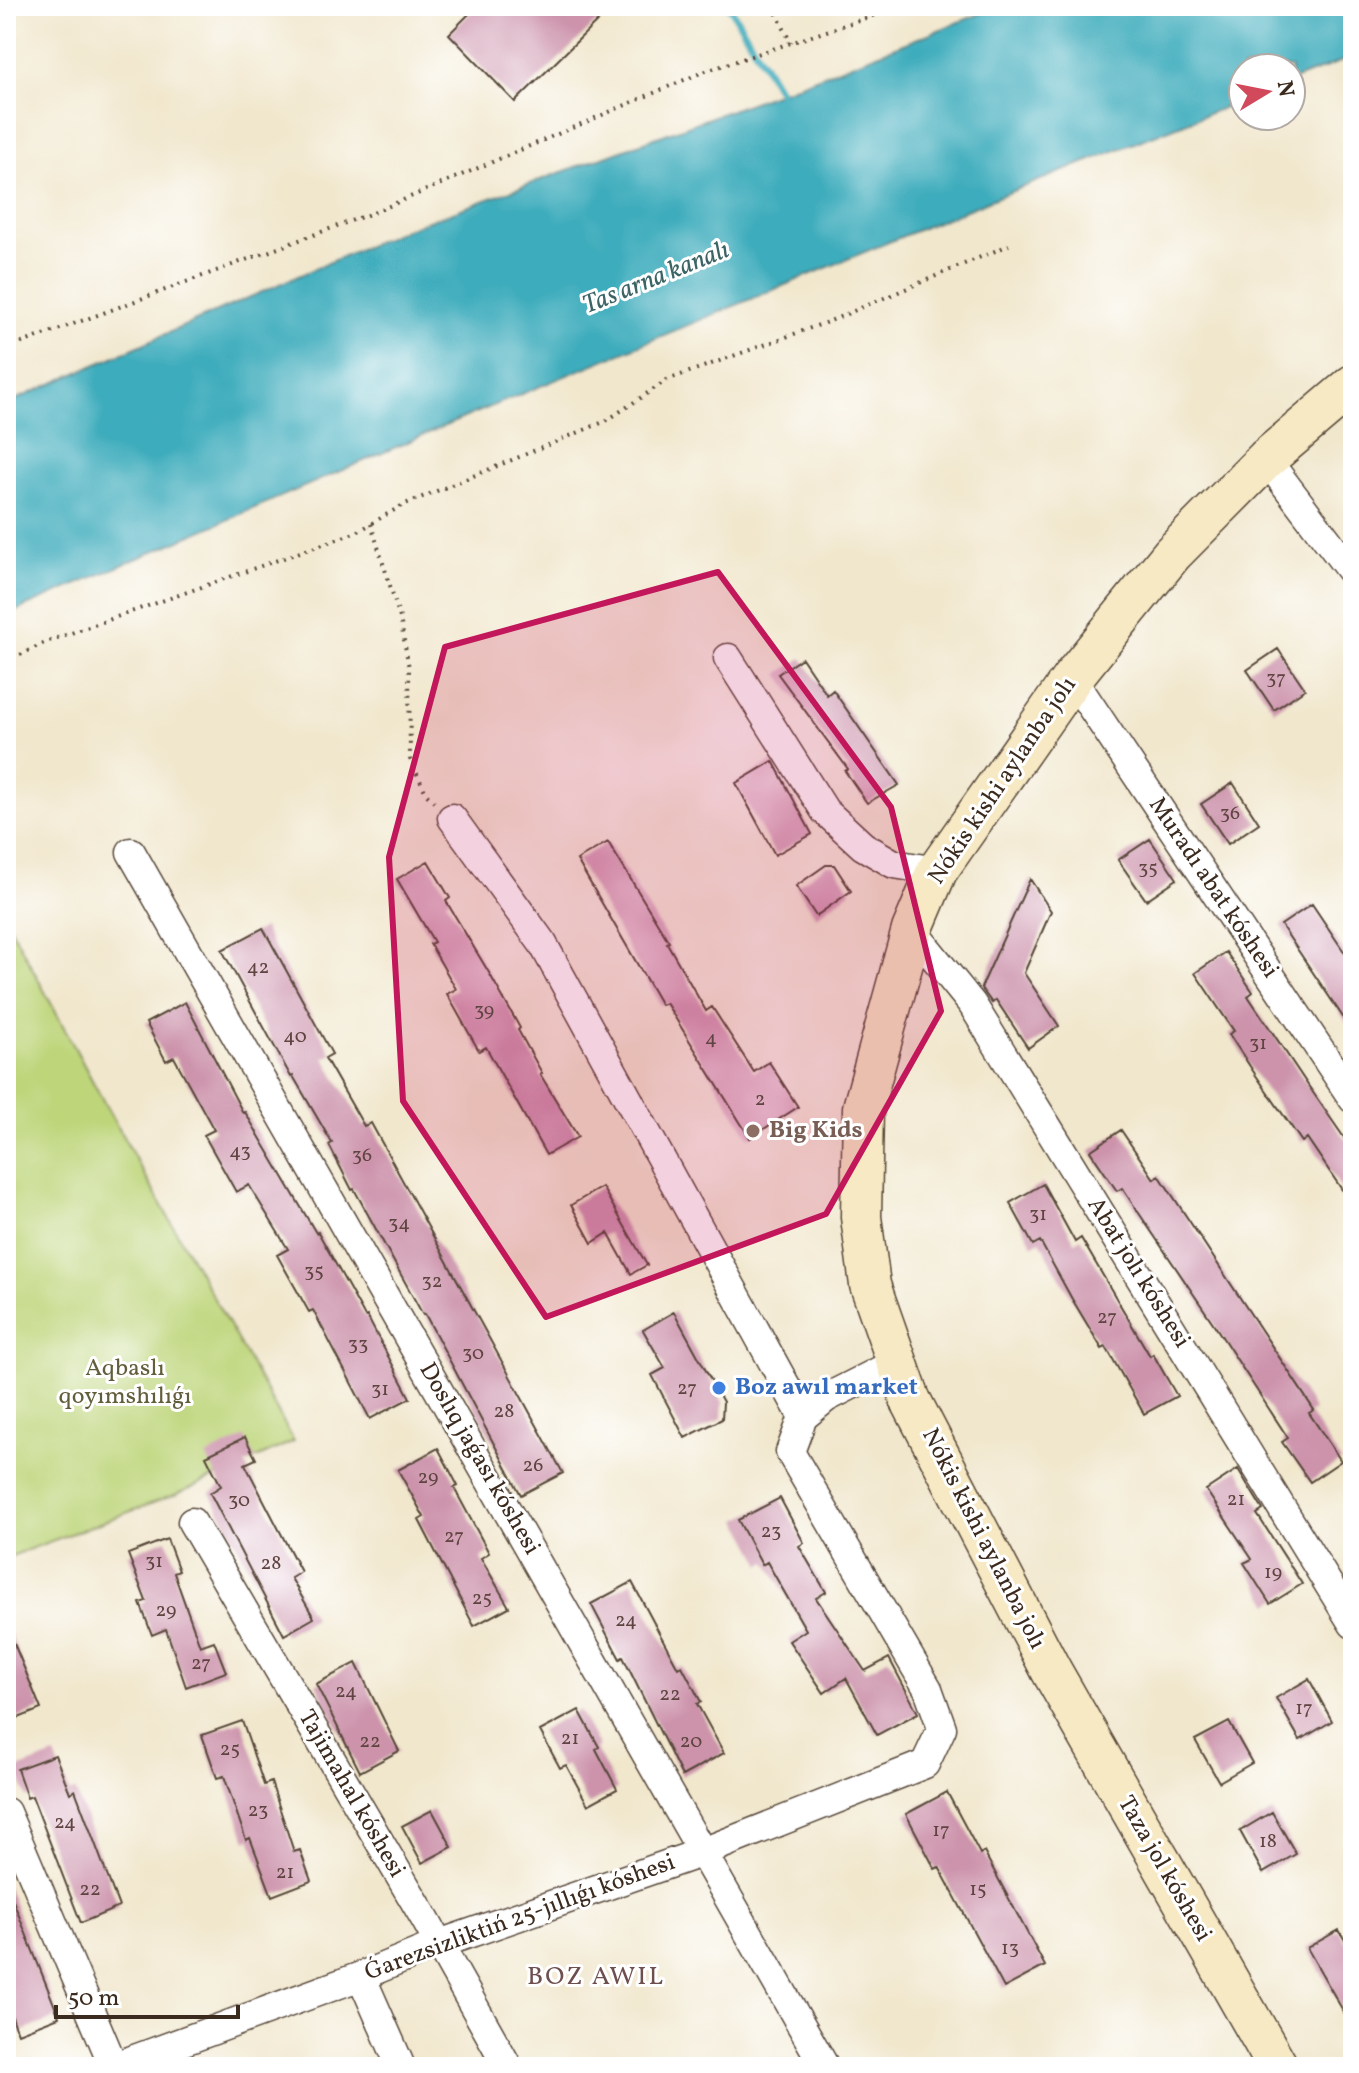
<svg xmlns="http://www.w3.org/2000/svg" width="1359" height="2073" font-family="Vollkorn,serif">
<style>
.green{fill:#bed57a;stroke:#7c804c;stroke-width:2}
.water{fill:#3eacbc;stroke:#3c6b6d;stroke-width:2}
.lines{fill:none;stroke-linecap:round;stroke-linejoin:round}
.stream{stroke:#3eacbc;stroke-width:7}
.building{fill:#cc93ab}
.minor-casing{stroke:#564638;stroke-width:31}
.secondary-casing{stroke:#564638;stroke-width:43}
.path{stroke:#564638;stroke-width:4;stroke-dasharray:2 6;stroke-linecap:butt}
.minor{stroke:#fff;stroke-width:28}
.secondary{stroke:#f6e9c3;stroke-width:40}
.marked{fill:#c2185b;fill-opacity:0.2;stroke:#c2185b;stroke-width:6;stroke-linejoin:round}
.education-dot{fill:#8d6e63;stroke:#fff;stroke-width:3}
.shop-dot{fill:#3f7fe0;stroke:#fff;stroke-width:3}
.labels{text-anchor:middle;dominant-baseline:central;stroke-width:6;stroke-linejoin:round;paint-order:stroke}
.number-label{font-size:20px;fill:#5f4441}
.street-label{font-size:24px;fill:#3b2a1e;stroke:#fff}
.education-label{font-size:24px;font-weight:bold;fill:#785e54;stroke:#fff;text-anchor:start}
.park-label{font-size:24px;fill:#625d3a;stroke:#fff}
.shop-label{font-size:24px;font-weight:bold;fill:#366cbe;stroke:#fff;text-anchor:start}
.water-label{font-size:26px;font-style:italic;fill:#3c6465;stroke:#fff}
.neighbourhood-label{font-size:26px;letter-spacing:2px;fill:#6e4f4f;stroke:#fff}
</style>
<rect width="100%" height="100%" fill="#fff"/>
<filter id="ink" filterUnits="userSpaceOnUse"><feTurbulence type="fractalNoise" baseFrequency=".0125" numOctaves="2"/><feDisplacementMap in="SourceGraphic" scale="16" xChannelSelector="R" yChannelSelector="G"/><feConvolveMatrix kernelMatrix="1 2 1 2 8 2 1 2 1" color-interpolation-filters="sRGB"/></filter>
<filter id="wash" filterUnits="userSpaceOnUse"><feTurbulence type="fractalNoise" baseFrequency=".006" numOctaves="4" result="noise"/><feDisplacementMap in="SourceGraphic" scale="32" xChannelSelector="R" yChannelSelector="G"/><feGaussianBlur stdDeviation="1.8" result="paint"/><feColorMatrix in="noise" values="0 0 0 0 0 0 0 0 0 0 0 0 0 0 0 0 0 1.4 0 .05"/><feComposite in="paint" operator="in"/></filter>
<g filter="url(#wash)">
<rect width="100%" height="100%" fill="#f1e7cd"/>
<path class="green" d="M 6,919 L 108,1110 L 294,1441 L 177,1494 L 6,1558 Z"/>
<path class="water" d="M 1000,6 L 1353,6 L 1353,57 L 1291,81 L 1291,68 L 1243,68 L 1243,100 L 995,198 L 466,417 L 6,615 L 6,404 L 401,231 L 780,92 Z"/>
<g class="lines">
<path class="stream" d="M 727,6 L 731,9 L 780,92"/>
</g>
<g id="blocks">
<path class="building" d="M 477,6 L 613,6 L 515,102 L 449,34 Z
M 1278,649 L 1305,689 L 1274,710 L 1247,670 Z
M 802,658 L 827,695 L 833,690 L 899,785 L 867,803 L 845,771 L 848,769 L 778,674 Z
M 773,761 L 812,834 L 775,855 L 736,783 Z
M 1233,783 L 1259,823 L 1228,844 L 1201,804 Z
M 1150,839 L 1177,879 L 1146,900 L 1118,860 Z
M 608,842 L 669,942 L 667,943 L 706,1011 L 712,1007 L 754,1072 L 769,1062 L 798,1107 L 750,1138 L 666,1003 L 661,1005 L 577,860 Z
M 428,861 L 450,898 L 446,901 L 488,971 L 520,1028 L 518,1030 L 542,1073 L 540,1074 L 578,1137 L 546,1155 L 486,1047 L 479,1051 L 447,994 L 456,989 L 430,944 L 434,942 L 397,879 Z
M 826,865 L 834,865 L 851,891 L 816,916 L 796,886 Z
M 1030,879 L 1051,911 L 1024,973 L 1059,1026 L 1028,1048 L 996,1000 L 992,1003 L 981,988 Z
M 1312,904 L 1353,965 L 1353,1032 L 1281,925 Z
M 263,928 L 332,1054 L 325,1058 L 364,1126 L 371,1123 L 563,1473 L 521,1495 L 425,1314 L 423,1315 L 354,1189 L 352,1190 L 329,1145 L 332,1143 L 293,1076 L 291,1077 L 222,950 Z
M 1226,952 L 1253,992 L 1248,996 L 1305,1081 L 1345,1139 L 1353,1134 L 1353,1206 L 1307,1138 L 1302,1142 L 1255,1074 L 1229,1034 L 1234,1031 L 1195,973 Z
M 185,1002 L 243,1113 L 245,1112 L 316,1233 L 318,1232 L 365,1317 L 367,1316 L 410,1398 L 370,1419 L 313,1310 L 309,1312 L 277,1255 L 288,1249 L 249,1185 L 236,1192 L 204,1135 L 214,1130 L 174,1057 L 166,1061 L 146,1023 Z
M 1121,1130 L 1154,1179 L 1159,1175 L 1314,1410 L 1309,1413 L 1341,1461 L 1310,1482 L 1282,1442 L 1288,1438 L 1213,1323 L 1122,1188 L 1117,1191 L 1090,1151 Z
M 1043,1184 L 1075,1242 L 1081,1238 L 1150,1356 L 1153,1354 L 1177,1396 L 1144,1414 L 1106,1347 L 1102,1349 L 1072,1299 L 1040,1241 L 1033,1245 L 1010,1203 Z
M 602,1187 L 647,1265 L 631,1274 L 608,1233 L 592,1243 L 571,1205 Z
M 674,1312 L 723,1402 L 722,1419 L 685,1438 L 652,1375 L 665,1368 L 643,1330 Z
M 245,1437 L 256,1459 L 245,1464 L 301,1572 L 291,1578 L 314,1618 L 284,1635 L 210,1493 L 221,1486 L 206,1456 Z
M 438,1448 L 458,1486 L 454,1488 L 489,1553 L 481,1558 L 509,1607 L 474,1626 L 419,1520 L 424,1517 L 398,1470 Z
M 1238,1469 L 1263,1510 L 1257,1514 L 1302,1584 L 1270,1604 L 1244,1563 L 1252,1559 L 1206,1490 Z
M 780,1498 L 804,1543 L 799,1546 L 826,1592 L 816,1598 L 865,1671 L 889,1658 L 918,1713 L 877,1735 L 846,1678 L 824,1693 L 789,1641 L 806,1630 L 767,1562 L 762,1565 L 738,1520 Z
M 167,1539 L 179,1571 L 174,1573 L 200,1646 L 214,1641 L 226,1672 L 186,1687 L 166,1629 L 152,1635 L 140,1603 L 146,1601 L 128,1554 Z
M 632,1582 L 678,1668 L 682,1666 L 701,1702 L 697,1704 L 724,1753 L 682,1776 L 623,1657 L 620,1659 L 591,1604 Z
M 6,1624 L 41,1709 L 6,1723 Z
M 356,1663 L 399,1751 L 360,1772 L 316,1684 Z
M 1309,1679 L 1332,1721 L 1300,1740 L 1276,1698 Z
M 579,1710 L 599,1747 L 596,1749 L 617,1789 L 588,1805 L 566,1765 L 560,1768 L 540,1731 Z
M 242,1721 L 264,1785 L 271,1782 L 294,1852 L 300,1850 L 311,1881 L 272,1896 L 250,1838 L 246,1840 L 224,1776 L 217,1778 L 202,1735 Z
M 1229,1722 L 1252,1763 L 1219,1782 L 1195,1740 Z
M 55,1755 L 70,1793 L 75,1790 L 119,1907 L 81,1923 L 32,1796 L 27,1798 L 17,1769 Z
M 947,1792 L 980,1854 L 984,1852 L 1045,1966 L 1004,1988 L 939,1867 L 935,1869 L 906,1814 Z
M 432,1810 L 452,1847 L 422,1863 L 402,1826 Z
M 1272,1812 L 1296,1854 L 1263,1873 L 1240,1831 Z
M 6,1883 L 59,2017 L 18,2033 L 6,2001 Z
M 1339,1930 L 1353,1954 L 1353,2028 L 1307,1948 Z"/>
</g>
</g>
<g filter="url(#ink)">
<use href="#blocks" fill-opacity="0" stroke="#564638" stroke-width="2"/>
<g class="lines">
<g class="minor-casing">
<path id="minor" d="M 1266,459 L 1353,574
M 728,658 L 825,811 L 863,846 L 894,864 L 937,871
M 1072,678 L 1353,1099
M 452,818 L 543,944 L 803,1417
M 131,852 L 825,2067
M 912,930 L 972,1004 L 1353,1624
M 192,1522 L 425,1919 L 508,2067
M 6,1812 L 114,2067
M 361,1976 L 401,2067
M 113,2067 L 361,1976 L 439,1944 L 703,1852 L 925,1764 L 942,1728 L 928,1689 L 790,1452 L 803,1417 L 826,1398 L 897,1362"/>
</g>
<g class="secondary-casing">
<path id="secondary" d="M 1278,2067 L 1051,1670 L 910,1399 L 870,1285 L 861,1217 L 863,1108 L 912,930 L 937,871 L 1072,678 L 1172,554 L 1266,459 L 1353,385"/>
</g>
<path class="path" d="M 773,6 L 791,43
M 6,349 L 375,212 L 703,72 L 902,6
M 371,524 L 400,618 L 409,668 L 410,759 L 427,795 L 434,802
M 6,662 L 46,642 L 357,532 L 403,505 L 606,421 L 667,380 L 830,321 L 1009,245"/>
<use href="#minor" class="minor"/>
<use href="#secondary" class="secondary"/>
</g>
</g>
<path class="marked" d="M 718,572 L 891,807 L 941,1011 L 826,1214 L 546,1317 L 403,1101 L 389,857 L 445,647 Z"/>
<circle class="education-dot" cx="753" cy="1131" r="8"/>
<circle class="shop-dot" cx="719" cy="1388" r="8"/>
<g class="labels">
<g class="number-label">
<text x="1276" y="679">37</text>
<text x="1230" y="814">36</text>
<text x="1148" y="869">35</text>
<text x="258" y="968">42</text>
<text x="484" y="1011">39</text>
<text x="295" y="1037">40</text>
<text x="711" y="1039">4</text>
<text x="1258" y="1044">31</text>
<text x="760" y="1100">2</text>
<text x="240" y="1152">43</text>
<text x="362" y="1156">36</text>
<text x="1038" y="1215">31</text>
<text x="399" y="1224">34</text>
<text x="314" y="1272">35</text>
<text x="432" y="1282">32</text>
<text x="1107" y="1318">27</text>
<text x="358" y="1345">33</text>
<text x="473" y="1354">30</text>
<text x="687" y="1389">27</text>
<text x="380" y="1390">31</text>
<text x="504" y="1412">28</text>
<text x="533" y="1466">26</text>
<text x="428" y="1478">29</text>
<text x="1236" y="1500">21</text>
<text x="239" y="1501">30</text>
<text x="771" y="1532">23</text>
<text x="454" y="1537">27</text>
<text x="154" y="1562">31</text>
<text x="271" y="1564">28</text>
<text x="1273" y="1573">19</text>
<text x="482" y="1599">25</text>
<text x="166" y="1611">29</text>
<text x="626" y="1621">24</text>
<text x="201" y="1664">27</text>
<text x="346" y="1692">24</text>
<text x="670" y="1695">22</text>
<text x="1304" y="1709">17</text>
<text x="570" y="1739">21</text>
<text x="370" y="1742">22</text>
<text x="691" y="1742">20</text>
<text x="230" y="1750">25</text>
<text x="258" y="1811">23</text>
<text x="65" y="1823">24</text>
<text x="941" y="1831">17</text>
<text x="1268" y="1842">18</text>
<text x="285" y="1873">21</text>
<text x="90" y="1890">22</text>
<text x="978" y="1890">15</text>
<text x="1010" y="1949">13</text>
</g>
<g class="street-label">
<text transform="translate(1003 781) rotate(-56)">Nókis kishi aylanba jolı</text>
<text transform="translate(1213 888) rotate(56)">Muradı abat kóshesi</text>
<text transform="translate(1138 1273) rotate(58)">Abat jolı kóshesi</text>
<text transform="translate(479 1459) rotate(60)">Doslıq jaǵası kóshesi</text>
<text transform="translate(983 1539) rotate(63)">Nókis kishi aylanba jolı</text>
<text transform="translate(351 1794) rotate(60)">Tajimahal kóshesi</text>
<text transform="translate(1164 1869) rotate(60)">Taza jol kóshesi</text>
<text transform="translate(520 1918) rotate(-20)">Ǵarezsizliktiń 25-jıllıǵı kóshesi</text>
</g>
<g class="education-label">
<text x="769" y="1131">Big Kids</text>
</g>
<g class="park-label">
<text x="125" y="1369">Aqbaslı<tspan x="125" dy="28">qoyımshılıǵı</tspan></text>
</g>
<g class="shop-label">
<text x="735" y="1388">Boz awıl market</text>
</g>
<g class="water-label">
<text transform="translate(656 278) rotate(-22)">Tas arna kanalı</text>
</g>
<g class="neighbourhood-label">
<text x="596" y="1977">BOZ AWIL</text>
</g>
</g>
<rect width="1359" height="2073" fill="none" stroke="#fff" stroke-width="32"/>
<g transform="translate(1267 92) rotate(80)"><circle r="38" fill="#ffffff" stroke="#b1aaa5" stroke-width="2"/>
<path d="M0-6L14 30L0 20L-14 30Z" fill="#d1495b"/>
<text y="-12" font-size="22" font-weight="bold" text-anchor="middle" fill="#3b2a1e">N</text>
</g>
<path d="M56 2005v12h182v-12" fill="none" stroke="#3b2a1e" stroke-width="4"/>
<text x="68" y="2005" font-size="24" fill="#3b2a1e" stroke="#ffffff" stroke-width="6" paint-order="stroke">50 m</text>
</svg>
